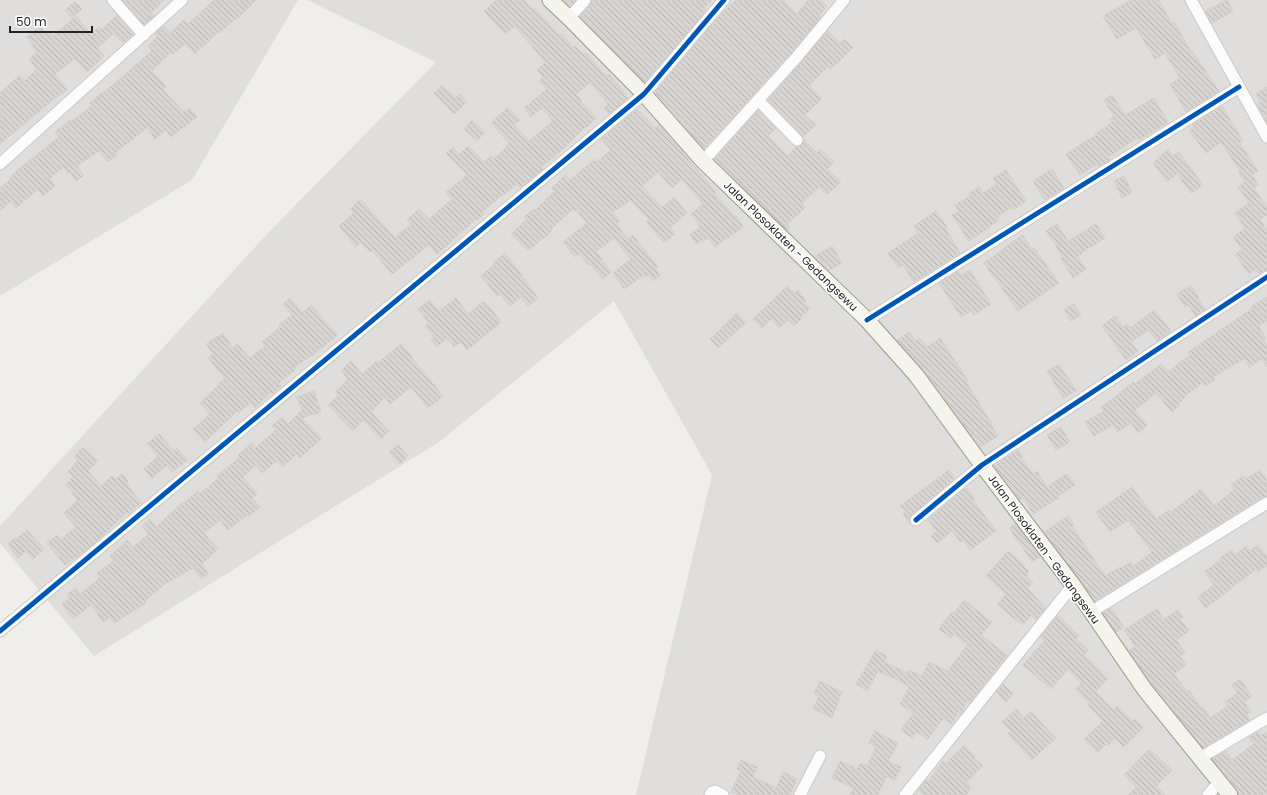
<svg xmlns="http://www.w3.org/2000/svg" width="1267" height="795" font-family="Poppins,sans-serif">
<style>
.residential{fill:#dfdedc}
.building{fill:url(#building-back-hatch);stroke:#d3d0cc}
.lines{fill:none;stroke-linecap:round;stroke-linejoin:round}
.street-casing{stroke:#c9c8c7;stroke-width:13}
.secondary-casing{stroke:#999a82;stroke-width:17}
.street{stroke:#fdfcfc;stroke-width:11}
.secondary{stroke:#f4f4ed;stroke-width:15}
.cycleway-casing{stroke:#fff;stroke-width:8}
.cycleway{stroke:#0057b8;stroke-width:5}
.labels{text-anchor:middle;dominant-baseline:central;stroke-width:3.5;stroke-linejoin:round;paint-order:stroke}
.street-label{font-size:11px;fill:#222;stroke:#fff}
</style>
<defs>
<pattern id="building-back-hatch" width="6" height="6" patternUnits="userSpaceOnUse"><rect width="6" height="6" fill="#d7d4d2"/><path d="M-1 5l2 2M0 0l6 6M5-1l2 2" fill="none" stroke="#b8b6b4"/></pattern>
</defs>
<rect width="100%" height="100%" fill="#f0eeeb"/>
<path class="residential" d="M 0,0 L 298,0 L 192,180 L 0,296 Z
M 307,0 L 1267,0 L 1267,795 L 636,795 L 712,475 L 614,301 L 439,442 L 94,656 L 0,543 L 0,526 L 267,234 L 436,62 Z"/>
<path class="building" d="M 122,0 L 164,0 L 151,13 L 154,16 L 144,25 Z
M 214,0 L 256,0 L 236,20 L 235,19 L 219,33 L 218,32 L 195,54 L 185,44 L 173,54 L 171,52 L 152,71 L 166,87 L 163,90 L 184,112 L 190,108 L 197,117 L 171,137 L 166,130 L 155,139 L 147,128 L 115,153 L 117,155 L 108,162 L 99,151 L 77,166 L 84,175 L 76,181 L 70,172 L 68,174 L 64,167 L 50,178 L 55,186 L 43,196 L 38,189 L 16,208 L 11,201 L 0,211 L 0,188 L 12,178 L 10,177 L 20,168 L 59,137 L 55,132 L 70,120 L 71,122 L 92,105 L 90,103 L 101,93 L 102,94 L 152,51 L 148,46 L 157,37 L 155,34 L 164,26 L 170,33 L 184,20 L 188,24 Z
M 496,0 L 524,0 L 533,10 L 534,8 L 559,35 L 561,33 L 573,48 L 575,46 L 584,55 L 586,53 L 606,76 L 609,74 L 629,98 L 609,114 L 604,108 L 608,104 L 590,82 L 576,95 L 582,101 L 581,102 L 596,118 L 587,127 L 586,126 L 561,151 L 541,167 L 543,169 L 535,176 L 520,188 L 517,184 L 504,195 L 503,194 L 482,212 L 484,214 L 477,220 L 476,219 L 437,254 L 429,245 L 392,274 L 372,250 L 370,252 L 361,242 L 356,247 L 339,226 L 354,213 L 350,209 L 360,199 L 395,238 L 411,224 L 407,220 L 419,209 L 429,219 L 452,199 L 446,192 L 467,175 L 446,153 L 453,147 L 459,155 L 468,146 L 484,162 L 491,156 L 494,159 L 508,146 L 506,145 L 509,143 L 491,123 L 508,107 L 520,120 L 514,125 L 529,141 L 553,121 L 542,108 L 531,117 L 524,108 L 547,89 L 539,81 L 544,77 L 537,70 L 545,62 L 515,26 L 505,34 L 484,11 Z
M 564,0 L 576,0 L 570,6 Z
M 592,0 L 712,0 L 704,8 L 707,10 L 645,82 L 580,16 L 590,5 Z
M 736,0 L 783,0 L 797,14 L 808,0 L 820,0 L 827,6 L 819,16 L 820,18 L 791,53 L 704,149 L 655,92 L 717,19 Z
M 1131,0 L 1159,0 L 1172,24 L 1174,22 L 1191,52 L 1192,51 L 1219,91 L 1186,112 L 1170,84 L 1180,78 L 1165,53 L 1155,59 L 1136,28 L 1117,39 L 1103,16 Z
M 1227,0 L 1233,11 L 1212,23 L 1205,11 Z
M 75,2 L 82,9 L 72,18 L 65,10 Z
M 117,15 L 134,34 L 123,43 L 113,34 L 97,48 L 104,56 L 87,72 L 74,59 L 55,74 L 67,90 L 59,96 L 59,95 L 0,144 L 0,93 L 20,75 L 25,81 L 37,69 L 29,59 L 37,52 L 27,37 L 40,26 L 48,35 L 50,33 L 53,36 L 76,16 L 91,34 L 99,27 L 101,30 Z
M 828,31 L 840,43 L 844,39 L 853,48 L 831,69 L 828,66 L 809,86 L 822,98 L 805,115 L 816,125 L 803,137 L 768,100 Z
M 442,85 L 455,98 L 460,94 L 467,102 L 454,114 L 434,93 Z
M 1267,87 L 1267,123 L 1257,104 L 1261,102 L 1256,94 Z
M 1112,95 L 1125,115 L 1154,98 L 1168,122 L 1139,140 L 1138,138 L 1123,147 L 1108,157 L 1110,160 L 1099,167 L 1097,164 L 1080,175 L 1066,154 L 1096,135 L 1095,134 L 1112,123 L 1110,119 L 1114,116 L 1104,100 Z
M 1222,106 L 1243,141 L 1240,143 L 1258,171 L 1252,175 L 1258,185 L 1254,188 L 1267,208 L 1267,215 L 1260,220 L 1267,230 L 1267,270 L 1259,274 L 1255,270 L 1249,274 L 1235,255 L 1242,249 L 1233,237 L 1245,228 L 1235,213 L 1249,203 L 1238,187 L 1245,182 L 1238,172 L 1240,171 L 1221,142 L 1206,153 L 1189,131 L 1194,127 L 1192,124 Z
M 637,109 L 655,128 L 659,125 L 716,192 L 714,193 L 735,217 L 736,216 L 743,227 L 715,247 L 708,238 L 696,244 L 690,234 L 700,228 L 698,226 L 700,225 L 691,214 L 703,204 L 682,179 L 672,188 L 658,172 L 642,186 L 662,208 L 674,197 L 687,213 L 670,228 L 675,234 L 664,243 L 646,222 L 649,220 L 631,200 L 613,212 L 620,222 L 616,224 L 628,239 L 633,235 L 658,267 L 656,269 L 660,276 L 653,281 L 649,275 L 646,277 L 644,275 L 624,289 L 613,273 L 631,259 L 614,238 L 596,251 L 611,272 L 603,279 L 590,264 L 588,265 L 579,254 L 575,257 L 563,242 L 587,223 L 576,210 L 575,211 L 573,209 L 551,229 L 552,231 L 528,251 L 511,234 L 527,219 L 524,217 L 534,209 L 535,210 L 555,191 L 552,188 L 565,175 L 570,180 L 595,159 L 597,162 L 611,150 L 601,139 Z
M 758,110 L 776,128 L 768,136 L 787,156 L 796,147 L 802,145 L 804,140 L 817,153 L 820,149 L 834,162 L 827,169 L 841,182 L 827,195 L 819,187 L 802,203 L 806,207 L 787,224 L 790,228 L 787,230 L 714,159 Z
M 472,120 L 485,132 L 477,141 L 464,129 Z
M 1168,149 L 1173,156 L 1179,152 L 1203,185 L 1191,193 L 1177,174 L 1167,182 L 1153,163 Z
M 1052,169 L 1064,188 L 1045,200 L 1033,181 Z
M 1006,170 L 1026,201 L 1013,210 L 1012,207 L 997,217 L 999,220 L 988,227 L 989,228 L 969,241 L 952,215 L 959,211 L 955,205 L 970,196 L 969,193 L 979,187 L 983,193 L 997,184 L 993,178 Z
M 1124,176 L 1132,193 L 1122,198 L 1114,181 Z
M 936,211 L 947,227 L 945,228 L 960,253 L 914,282 L 903,265 L 898,268 L 888,253 L 918,233 L 914,226 Z
M 1057,224 L 1068,241 L 1096,224 L 1105,238 L 1081,253 L 1082,254 L 1078,257 L 1086,269 L 1073,278 L 1061,258 L 1063,257 L 1046,231 Z
M 1022,235 L 1032,249 L 1034,248 L 1059,283 L 1018,311 L 984,263 Z
M 832,246 L 842,263 L 829,270 L 815,256 Z
M 505,253 L 518,270 L 538,298 L 528,306 L 521,297 L 510,306 L 500,294 L 497,296 L 481,276 L 495,264 L 493,263 Z
M 970,270 L 991,304 L 974,315 L 971,311 L 961,317 L 939,283 L 958,271 L 961,275 Z
M 1191,285 L 1199,298 L 1198,299 L 1205,309 L 1196,316 L 1188,305 L 1185,307 L 1177,294 Z
M 787,286 L 794,293 L 798,290 L 806,301 L 804,302 L 810,309 L 801,317 L 802,318 L 794,326 L 788,320 L 779,328 L 771,319 L 762,328 L 753,319 Z
M 1267,297 L 1267,321 L 1258,326 L 1266,338 L 1263,340 L 1267,345 L 1267,367 L 1262,359 L 1249,367 L 1244,359 L 1213,377 L 1215,380 L 1205,386 L 1203,382 L 1185,396 L 1186,397 L 1178,404 L 1179,406 L 1172,412 L 1156,393 L 1135,410 L 1147,426 L 1138,433 L 1131,423 L 1118,432 L 1113,425 L 1094,436 L 1085,422 L 1104,411 L 1101,407 L 1115,397 L 1133,382 L 1135,384 L 1161,364 L 1168,372 L 1190,355 L 1188,352 L 1200,345 L 1200,344 L 1253,308 L 1252,306 Z
M 290,298 L 302,313 L 311,305 L 337,335 L 311,357 L 310,356 L 294,368 L 295,370 L 279,383 L 281,386 L 272,394 L 271,392 L 255,408 L 250,403 L 239,413 L 237,411 L 205,442 L 193,429 L 210,414 L 200,403 L 225,378 L 208,358 L 213,354 L 206,344 L 223,333 L 233,348 L 237,344 L 250,358 L 265,346 L 262,342 L 280,327 L 279,325 L 292,315 L 283,304 Z
M 456,298 L 468,314 L 484,301 L 500,320 L 500,323 L 467,350 L 461,342 L 454,347 L 447,338 L 437,347 L 431,339 L 434,337 L 425,326 L 429,323 L 418,309 L 430,300 L 439,311 Z
M 1073,304 L 1081,315 L 1071,321 L 1064,310 Z
M 1154,310 L 1171,331 L 1157,341 L 1148,330 L 1131,342 L 1138,351 L 1126,360 L 1102,326 L 1115,316 L 1123,327 L 1128,324 L 1130,328 Z
M 737,313 L 746,323 L 718,348 L 710,339 Z
M 909,332 L 915,341 L 920,338 L 927,347 L 940,338 L 968,381 L 966,382 L 992,424 L 991,425 L 998,436 L 980,447 L 923,370 L 897,340 Z
M 401,344 L 443,396 L 428,408 L 411,387 L 390,404 L 385,397 L 371,412 L 389,431 L 381,439 L 363,420 L 353,431 L 328,405 L 339,395 L 335,392 L 348,379 L 341,371 L 351,361 L 362,374 L 377,361 L 378,363 Z
M 1059,364 L 1076,391 L 1063,398 L 1047,371 Z
M 314,391 L 321,412 L 302,418 L 322,438 L 300,458 L 297,454 L 282,467 L 277,461 L 262,473 L 256,465 L 243,477 L 257,494 L 252,498 L 260,507 L 249,516 L 247,515 L 228,530 L 220,520 L 204,533 L 218,549 L 202,564 L 208,574 L 201,579 L 193,568 L 165,584 L 145,601 L 146,603 L 114,623 L 110,617 L 103,622 L 91,605 L 73,619 L 62,604 L 70,598 L 67,594 L 76,588 L 80,594 L 100,578 L 97,573 L 114,561 L 110,556 L 127,540 L 133,547 L 149,534 L 142,526 L 150,519 L 156,527 L 183,502 L 184,503 L 198,491 L 200,494 L 219,478 L 217,476 L 240,457 L 238,455 L 252,443 L 255,448 L 276,430 L 272,426 L 282,417 L 288,424 L 302,410 L 297,397 Z
M 1061,427 L 1070,442 L 1056,450 L 1047,435 Z
M 159,434 L 174,451 L 177,448 L 187,460 L 172,472 L 167,465 L 152,478 L 144,469 L 158,456 L 147,444 Z
M 398,445 L 408,456 L 400,464 L 389,452 Z
M 83,447 L 98,461 L 88,471 L 101,486 L 112,476 L 115,480 L 122,474 L 128,481 L 126,483 L 141,503 L 128,514 L 126,513 L 94,544 L 76,558 L 76,557 L 65,565 L 47,543 L 57,535 L 60,540 L 76,527 L 64,513 L 78,500 L 71,493 L 73,492 L 66,485 L 73,477 L 68,472 L 78,460 L 74,457 Z
M 1018,450 L 1023,457 L 1021,458 L 1033,474 L 1037,471 L 1047,487 L 1067,474 L 1075,485 L 1058,496 L 1059,498 L 1033,514 L 1024,498 L 1020,500 L 994,466 Z
M 949,470 L 955,478 L 912,515 L 909,518 L 910,524 L 903,514 L 906,512 L 900,506 Z
M 1260,470 L 1267,481 L 1267,496 L 1261,498 L 1095,601 L 1044,532 L 1068,516 L 1074,525 L 1072,526 L 1105,576 L 1120,567 L 1121,568 L 1131,562 L 1134,566 L 1152,552 L 1128,520 L 1110,532 L 1096,512 L 1132,487 L 1156,519 L 1169,510 L 1171,512 L 1201,489 L 1214,506 L 1234,490 L 1231,485 L 1243,476 L 1246,479 Z
M 966,487 L 975,499 L 973,500 L 996,531 L 970,550 L 963,540 L 960,542 L 952,531 L 937,543 L 931,536 L 937,531 L 928,520 Z
M 1016,524 L 1040,557 L 1032,562 L 1009,528 Z
M 27,530 L 44,549 L 33,559 L 26,551 L 18,558 L 8,544 L 15,538 L 16,539 Z
M 1258,545 L 1267,557 L 1267,565 L 1258,572 L 1256,569 L 1206,608 L 1197,597 L 1214,585 L 1205,571 L 1221,560 L 1220,558 L 1231,550 L 1235,555 L 1246,546 L 1250,551 Z
M 1008,551 L 1025,566 L 1024,567 L 1029,572 L 1026,576 L 1033,583 L 1027,588 L 1046,608 L 1036,620 L 1031,615 L 1023,625 L 1019,621 L 1018,622 L 997,604 L 1006,594 L 986,576 Z
M 964,600 L 992,622 L 981,635 L 1007,655 L 971,701 L 968,700 L 961,714 L 958,712 L 952,724 L 943,719 L 927,740 L 917,732 L 912,738 L 901,730 L 914,712 L 900,705 L 909,687 L 902,682 L 878,671 L 867,691 L 856,684 L 876,650 L 887,656 L 884,662 L 908,673 L 909,670 L 922,676 L 929,662 L 948,671 L 968,644 L 954,634 L 951,638 L 939,629 L 952,611 L 954,613 Z
M 1111,608 L 1124,627 L 1116,632 L 1103,613 Z
M 1157,609 L 1164,619 L 1178,610 L 1183,617 L 1180,619 L 1189,631 L 1176,640 L 1185,653 L 1180,656 L 1186,665 L 1174,674 L 1187,692 L 1189,690 L 1201,708 L 1203,707 L 1210,718 L 1228,706 L 1225,702 L 1238,693 L 1232,685 L 1240,679 L 1252,696 L 1244,702 L 1251,712 L 1246,715 L 1250,720 L 1203,748 L 1152,685 L 1129,651 L 1135,646 L 1124,630 Z
M 1058,615 L 1079,636 L 1076,639 L 1088,650 L 1084,655 L 1108,679 L 1096,691 L 1113,710 L 1117,706 L 1133,721 L 1135,719 L 1143,728 L 1124,747 L 1115,738 L 1108,746 L 1106,744 L 1098,752 L 1084,739 L 1103,721 L 1088,705 L 1090,704 L 1076,689 L 1081,683 L 1068,669 L 1051,689 L 1023,665 L 1044,641 L 1040,637 Z
M 820,681 L 842,692 L 832,718 L 813,709 L 819,696 L 814,694 Z
M 1003,684 L 1013,694 L 1006,702 L 996,692 Z
M 1016,709 L 1024,718 L 1031,712 L 1056,738 L 1032,760 L 1008,734 L 1011,731 L 1002,722 Z
M 875,731 L 898,743 L 888,761 L 901,767 L 895,780 L 887,776 L 878,795 L 850,795 L 854,788 L 832,778 L 840,761 L 857,769 L 860,763 L 867,766 L 876,747 L 869,743 Z
M 1258,732 L 1261,736 L 1267,732 L 1267,795 L 1239,795 L 1237,789 L 1212,759 L 1225,751 L 1232,760 L 1254,744 L 1249,737 Z
M 964,745 L 975,756 L 974,758 L 983,766 L 966,783 L 971,787 L 966,795 L 925,795 L 918,790 L 926,780 L 928,782 L 943,761 L 946,763 Z
M 1149,749 L 1172,770 L 1156,786 L 1165,795 L 1128,795 L 1136,787 L 1124,775 Z
M 741,760 L 757,767 L 753,777 L 776,788 L 783,772 L 797,779 L 790,794 L 792,795 L 738,795 L 731,792 L 741,771 L 737,769 Z"/>
<g class="lines">
<g class="street-casing">
<path id="street" d="M 113,0 L 144,35
M 1191,0 L 1267,137
M 569,18 L 585,0
M 758,100 L 797,140
M 703,161 L 796,58 L 844,0
M 0,164 L 182,0
M 867,320 L 1239,87
M 916,520 L 982,465 L 1267,277
M 1091,612 L 1267,503
M 0,631 L 644,94 L 724,0
M 1200,758 L 1267,718
M 710,795 L 712,792 L 715,791 L 723,795
M 800,795 L 820,756
M 905,795 L 1073,585
M 1208,795 L 1219,782"/>
</g>
<g class="secondary-casing">
<path id="secondary" d="M 550,0 L 569,18 L 644,94 L 703,161 L 867,320 L 916,375 L 982,465 L 1073,585 L 1145,690 L 1230,795"/>
</g>
<use href="#street" class="street"/>
<use href="#secondary" class="secondary"/>
<g class="cycleway-casing">
<path id="cycleway" d="M 867,320 L 1239,87
M 916,520 L 982,465 L 1267,277
M 0,631 L 644,94 L 724,0"/>
</g>
<use href="#cycleway" class="cycleway"/>
</g>
<g class="labels">
<g class="street-label">
<text transform="translate(791 246) rotate(44)">Jalan Plosoklaten - Gedangsewu</text>
<text transform="translate(1044 549) rotate(54)">Jalan Plosoklaten - Gedangsewu</text>
</g>
</g>
<path d="M10 26v6h82v-6" fill="none" stroke="#222222" stroke-width="2"/>
<text x="16" y="26" font-size="12" fill="#222222" stroke="#ffffff" stroke-width="3" paint-order="stroke">50 m</text>
</svg>
